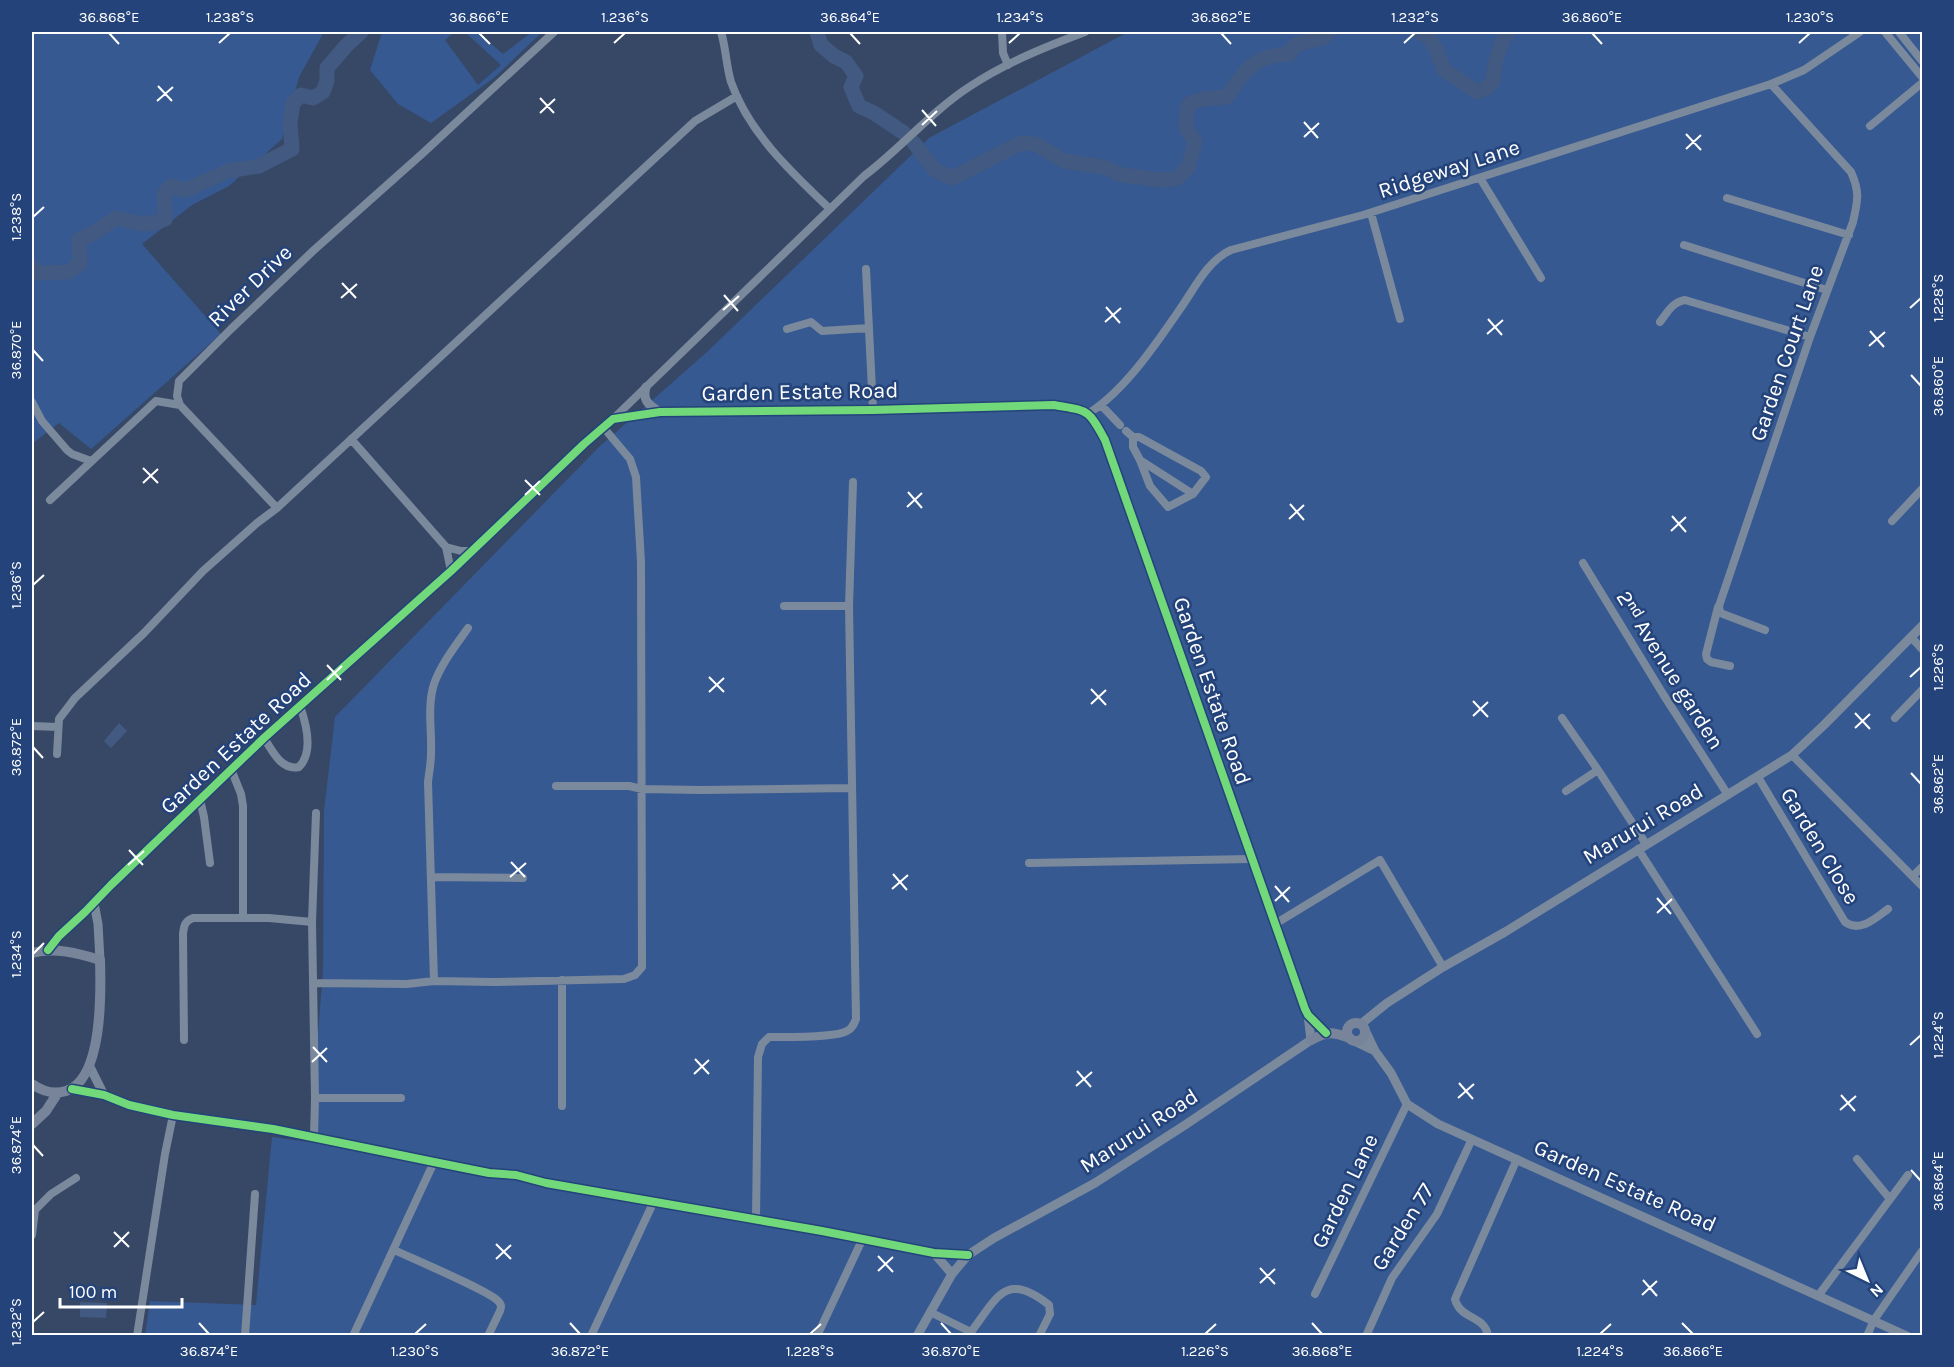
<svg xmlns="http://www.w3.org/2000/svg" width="1954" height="1367" font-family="Karla,sans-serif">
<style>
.green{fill:#365991}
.water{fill:#425981}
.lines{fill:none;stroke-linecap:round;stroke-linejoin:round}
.river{stroke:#425981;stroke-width:15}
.minor{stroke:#7b899d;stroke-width:8}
.tertiary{stroke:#7b899d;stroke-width:9}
.secondary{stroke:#778499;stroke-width:10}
.cycleway-casing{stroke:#23437a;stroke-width:11}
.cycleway{stroke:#71d979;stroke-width:8}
.ticks{fill:none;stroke:#fff;stroke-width:2}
.labels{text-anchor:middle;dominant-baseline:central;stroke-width:5;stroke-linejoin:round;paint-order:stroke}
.street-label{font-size:22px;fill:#fff;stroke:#23437a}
.neatline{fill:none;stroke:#fff;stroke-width:2}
.ticks-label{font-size:15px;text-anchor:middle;fill:#fff}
</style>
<rect width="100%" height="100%" fill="#374866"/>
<path class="green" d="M 32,32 L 324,32 L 299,77 L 282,139 L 229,186 L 192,205 L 142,244 L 221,334 L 91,449 L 59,423 L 32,444 Z
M 382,32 L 454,32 L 445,40 L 478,85 L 501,65 L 465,32 L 478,32 L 503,54 L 532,32 L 542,32 L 495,77 L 431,123 L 398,104 L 370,70 Z
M 1128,32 L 1922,32 L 1922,1335 L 145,1336 L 150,1301 L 256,1305 L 272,1137 L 309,1142 L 323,972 L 324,811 L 335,717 L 598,448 L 707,352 L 929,138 Z"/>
<path class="water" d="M 119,723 L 127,731 L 111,748 L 104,741 Z
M 80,1302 L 107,1303 L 106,1318 L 80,1317 Z"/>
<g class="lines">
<path class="river" d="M 817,32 L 821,45 L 834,56 L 846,62 L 856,76 L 851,87 L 859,106 L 874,113 L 904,133
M 1418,32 L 1429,37 L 1437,51 L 1444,70 L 1477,92 L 1487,88 L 1493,81 L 1495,63 L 1502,42 L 1508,32
M 914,143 L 935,170 L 952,178 L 1021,143 L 1035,144 L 1064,161 L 1104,167 L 1122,175 L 1161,180 L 1176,179 L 1188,168 L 1195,142 C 1184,127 1184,121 1189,104 C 1202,97 1212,99 1227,97 C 1244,70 1255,55 1289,54 L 1295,45 L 1324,37 L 1329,32
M 32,267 L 37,273 L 68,272 L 80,264 L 79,239 C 94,236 103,225 117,218 C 138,223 143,228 165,219 L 164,194 L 171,186 L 186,190 L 228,171 L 259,166 L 292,149 L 290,123 L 293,103 L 301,95 L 313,98 L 323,92 L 327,81 L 327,68 L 346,46 L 361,32"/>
<path class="minor" d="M 721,32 C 726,48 726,65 731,82 C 749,133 791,172 830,209
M 1002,32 L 1003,53 L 1008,65
M 1885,32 L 1922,77
M 1899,32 L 1922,61
M 1870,126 L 1922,83
M 1480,178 L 1541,278
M 1727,198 L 1849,235
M 1371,213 L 1400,319
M 1684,245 L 1827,290
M 866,269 L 873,410
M 1660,322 C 1667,313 1672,302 1685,300 L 1810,337
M 787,329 L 811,322 L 822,331 L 869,328
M 32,402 L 42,421 L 67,450 L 72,454 L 91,461
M 180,405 L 177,396 L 179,381 L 231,329 L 314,250 L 423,153 L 554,32
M 1101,405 L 1120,425
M 1089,413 C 1125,390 1156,344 1180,309 C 1195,288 1207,261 1231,250 L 1363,215 L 1771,84 L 1804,70 L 1860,32
M 613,419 L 864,176 C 900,149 932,111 969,87 C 1005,63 1045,47 1085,32
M 1126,431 L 1133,437 L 1139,437 L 1201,471 L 1206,477 L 1193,494 L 1140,460 L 1133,447 L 1133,437
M 351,439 L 446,547 L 451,571
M 1140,460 L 1150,486 L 1168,507 L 1193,494
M 50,500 L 156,401 L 180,405 L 277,508
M 1892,521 L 1922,489
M 446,547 L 461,551 L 472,551
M 1583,563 L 1663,694 L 1728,795
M 784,606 L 849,606
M 1718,607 L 1706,654 L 1707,659 L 1711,662 L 1730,666
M 1765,630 L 1723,614 L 1720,612 L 1719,606 L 1810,337 L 1853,222 C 1858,200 1860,192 1851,172 L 1771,84
M 1911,637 L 1922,649
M 1562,718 L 1598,770
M 1895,718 L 1922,690
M 32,726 L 58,727
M 264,738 C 272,750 281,771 299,767 C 314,752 306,723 300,706
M 57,754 L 59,719 L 75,698 L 144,633 L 203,571 L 257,523 L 277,508 L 695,121 L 737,96
M 1792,755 L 1922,886
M 231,769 L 241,794 L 243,806 L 243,917
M 1758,777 L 1845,922 C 1860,933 1876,918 1888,909
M 556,786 L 629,786 L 642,789 L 701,790 L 851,788
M 1566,791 L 1598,770 L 1646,844
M 200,800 L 204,817 L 210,863
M 1638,849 L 1757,1034
M 1029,863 L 1251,859
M 1913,876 L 1922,867
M 431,877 L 523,878
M 1275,924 L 1380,860 L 1443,967
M 562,980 L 562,1106
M 434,981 L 495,982 L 624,979 L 635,975 L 642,967 L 641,562 L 636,477 L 630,459 L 603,427
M 314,983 L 407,984 L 434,981 L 428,782 C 429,773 431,763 431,754 C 432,731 427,706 434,684 C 441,664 456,645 468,628
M 184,1040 L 183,934 C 184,925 185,921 193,918 L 269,918 L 312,922
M 315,1098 L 401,1098
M 314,1137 L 315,1098 L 312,922 L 316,813
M 1857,1159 L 1890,1199
M 756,1219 L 758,1057 L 762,1044 L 769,1037 C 785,1037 835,1038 847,1031 C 852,1029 854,1024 856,1019 L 849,606 L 853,482
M 32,1235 L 35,1210 L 51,1194 L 76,1178
M 394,1250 C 411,1258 492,1292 499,1302 C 502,1306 501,1307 500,1311 L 488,1336
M 1315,1294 L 1407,1104
M 1818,1296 L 1908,1175
M 930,1312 L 971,1332 L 972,1335
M 971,1332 C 997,1298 1005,1270 1049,1305 L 1050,1314 L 1039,1336
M 137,1336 L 165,1154 L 173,1115
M 245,1336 L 255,1194
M 353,1336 L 434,1162
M 591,1336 L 654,1201
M 817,1336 L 863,1238
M 1366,1336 L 1392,1278 L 1437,1214 L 1472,1139
M 1488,1336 C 1485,1315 1460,1320 1455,1299 L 1517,1159
M 1867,1336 L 1874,1320 L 1922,1251"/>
<path class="tertiary" d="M 646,387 C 642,401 649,405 660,412
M 94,903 L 98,924 L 100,960
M 48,950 L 59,936 L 85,912 L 111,885 L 264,738 L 451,571 L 584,444 L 613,419 L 660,412 L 873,410 L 1054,405 C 1088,411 1088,408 1105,440 L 1305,1009 L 1308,1015 L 1326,1033
M 1361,1024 L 1387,1003 L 1443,967 L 1505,932 L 1792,755 L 1824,725 L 1922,626
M 1365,1030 L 1375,1051
M 1354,1041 L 1375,1051 L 1391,1073 L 1407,1104 L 1438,1124 L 1907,1336
M 90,1067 L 104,1095
M 72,1089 L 104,1095 L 129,1105 L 173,1115 L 273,1129 L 434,1162 L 489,1173 L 516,1175 L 546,1183 L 822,1231 L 934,1253 L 968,1255
M 934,1253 L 952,1274
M 917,1336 L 952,1274 L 968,1255 L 994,1238 L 1095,1183 L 1185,1125 L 1311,1040 L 1308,1015"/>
<path class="secondary" d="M 32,953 C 54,947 78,953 100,960 C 101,992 103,1079 66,1091 C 53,1095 42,1091 32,1084
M1347 1032a9 9 0 1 1 18 0a9 9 0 1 1-18 0Z
M 1311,1040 C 1328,1031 1332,1032 1350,1038
M 32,1124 L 46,1111 L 57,1094"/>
<g class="cycleway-casing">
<path id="cycleway" d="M 48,950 L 59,936 L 85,912 L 111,885 L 264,738 L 451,571 L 584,444 L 613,419 L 660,412 L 873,410 L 1054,405 C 1088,411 1088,408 1105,440 L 1305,1009 L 1308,1015 L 1326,1033
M 72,1089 L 104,1095 L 129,1105 L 173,1115 L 273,1129 L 434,1162 L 489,1173 L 516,1175 L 546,1183 L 822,1231 L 934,1253 L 968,1255"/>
</g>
<use href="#cycleway" class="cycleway"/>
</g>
<path class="ticks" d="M 109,33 L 119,44M 479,33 L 490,44M 850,33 L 860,44M 1221,33 L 1231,44M 1592,33 L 1602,44M 219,43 L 230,33M 614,43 L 625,33M 1009,43 L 1020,33M 1404,43 L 1415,33M 1799,43 L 1810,33M 158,86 L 172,101M 540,98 L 554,113M 157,101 L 173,87M 922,110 L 936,126M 540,113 L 555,99M 1304,122 L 1318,138M 922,125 L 937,111M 1686,134 L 1701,150M 1304,137 L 1319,123M 1686,149 L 1701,135M 33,217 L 44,207M 342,283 L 356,298M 724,295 L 738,311M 341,298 L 357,284M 1106,307 L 1120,323M 1910,308 L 1921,298M 723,310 L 739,296M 1488,319 L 1502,335M 1105,322 L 1121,308M 1870,331 L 1884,347M 1487,334 L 1503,320M 1869,346 L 1885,332M 33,350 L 43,361M 1911,375 L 1921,386M 143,468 L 158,483M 525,480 L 540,495M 143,483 L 158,469M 908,492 L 922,508M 525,495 L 540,481M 1290,504 L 1304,520M 907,507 L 922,493M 1672,516 L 1686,532M 1289,519 L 1304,505M 1671,531 L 1686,517M 33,585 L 44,575M 327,665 L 341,680M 709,677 L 724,692M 1910,677 L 1921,667M 327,680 L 342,666M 1091,689 L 1106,705M 709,692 L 724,678M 1473,701 L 1488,717M 1091,704 L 1106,690M 1855,713 L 1870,729M 1473,716 L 1488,702M 1855,728 L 1870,714M 33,747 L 43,758M 1911,773 L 1921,784M 129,850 L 143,865M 511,862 L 525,877M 128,865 L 144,851M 893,874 L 907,890M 510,877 L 526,863M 1275,886 L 1289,902M 892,889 L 908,875M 1657,898 L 1671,914M 1275,901 L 1290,887M 1657,913 L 1672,899M 33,954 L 44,943M 1910,1045 L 1921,1035M 313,1047 L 327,1062M 695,1059 L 709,1074M 312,1062 L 327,1048M 1077,1071 L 1091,1087M 694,1074 L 709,1060M 1459,1083 L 1473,1099M 1076,1086 L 1092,1072M 1841,1095 L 1855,1111M 1458,1098 L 1474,1084M 1840,1110 L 1856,1096M 33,1145 L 43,1156M 1911,1170 L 1921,1181M 114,1232 L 129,1247M 496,1244 L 511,1259M 114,1247 L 129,1232M 878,1256 L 893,1272M 496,1259 L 511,1245M 1260,1268 L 1275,1284M 878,1271 L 893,1257M 1643,1280 L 1657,1296M 1260,1283 L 1275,1269M 1642,1295 L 1657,1281M 33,1322 L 44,1312M 199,1323 L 209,1334M 570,1323 L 580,1334M 941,1323 L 951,1334M 1312,1323 L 1322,1334M 1682,1323 L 1693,1334M 415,1334 L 426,1324M 810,1334 L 821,1324M 1205,1334 L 1216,1324M 1600,1334 L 1611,1324"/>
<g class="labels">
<g class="street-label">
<text transform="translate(1449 169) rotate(-18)">Ridgeway Lane</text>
<text transform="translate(250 286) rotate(-44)">River Drive</text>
<text transform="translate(1787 353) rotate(-71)">Garden Court Lane</text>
<text transform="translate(800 392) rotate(-1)">Garden Estate Road</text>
<text transform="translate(1670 670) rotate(58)">2ⁿᵈ Avenue garden</text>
<text transform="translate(1212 691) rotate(71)">Garden Estate Road</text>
<text transform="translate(236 743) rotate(-43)">Garden Estate Road</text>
<text transform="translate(1643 824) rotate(-31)">Marurui Road</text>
<text transform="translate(1820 846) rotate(59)">Garden Close</text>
<text transform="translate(1139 1131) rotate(-33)">Marurui Road</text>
<text transform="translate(1625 1186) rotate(24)">Garden Estate Road</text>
<text transform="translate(1345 1191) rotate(-64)">Garden Lane</text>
<text transform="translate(1403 1227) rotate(-58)">Garden 77</text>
</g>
</g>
<rect width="1954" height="1367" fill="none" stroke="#23437a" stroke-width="66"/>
<g transform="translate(1867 1280) rotate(137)" stroke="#23437a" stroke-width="4.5" paint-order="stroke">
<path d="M0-4.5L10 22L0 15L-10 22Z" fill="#ffffff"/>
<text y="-9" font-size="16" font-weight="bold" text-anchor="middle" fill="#ffffff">N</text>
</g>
<path d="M60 1298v9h122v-9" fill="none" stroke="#ffffff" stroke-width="3"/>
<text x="69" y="1298" font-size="18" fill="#ffffff" stroke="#23437a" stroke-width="4.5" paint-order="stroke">100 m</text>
<rect x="33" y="33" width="1888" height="1301" class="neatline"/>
<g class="ticks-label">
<text x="109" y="22">36.868°E</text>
<text x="230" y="22">1.238°S</text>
<text x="479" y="22">36.866°E</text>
<text x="625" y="22">1.236°S</text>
<text x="850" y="22">36.864°E</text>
<text x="1020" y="22">1.234°S</text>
<text x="1221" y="22">36.862°E</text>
<text x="1415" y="22">1.232°S</text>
<text x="1592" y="22">36.860°E</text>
<text x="1810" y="22">1.230°S</text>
<text transform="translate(16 217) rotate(-90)" y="5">1.238°S</text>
<text transform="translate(1938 298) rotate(-90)" y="5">1.228°S</text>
<text transform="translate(16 350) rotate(-90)" y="5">36.870°E</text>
<text transform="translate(1938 386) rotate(-90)" y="5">36.860°E</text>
<text transform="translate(16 585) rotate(-90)" y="5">1.236°S</text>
<text transform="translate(1938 667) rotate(-90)" y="5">1.226°S</text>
<text transform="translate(16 747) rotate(-90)" y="5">36.872°E</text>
<text transform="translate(1938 784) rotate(-90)" y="5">36.862°E</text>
<text transform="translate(16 954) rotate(-90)" y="5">1.234°S</text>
<text transform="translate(1938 1035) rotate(-90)" y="5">1.224°S</text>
<text transform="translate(16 1145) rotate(-90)" y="5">36.874°E</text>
<text transform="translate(1938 1181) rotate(-90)" y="5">36.864°E</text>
<text transform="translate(16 1322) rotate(-90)" y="5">1.232°S</text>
<text x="209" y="1356">36.874°E</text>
<text x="415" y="1356">1.230°S</text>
<text x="580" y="1356">36.872°E</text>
<text x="810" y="1356">1.228°S</text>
<text x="951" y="1356">36.870°E</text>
<text x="1205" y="1356">1.226°S</text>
<text x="1322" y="1356">36.868°E</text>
<text x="1600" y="1356">1.224°S</text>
<text x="1693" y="1356">36.866°E</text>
</g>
</svg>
